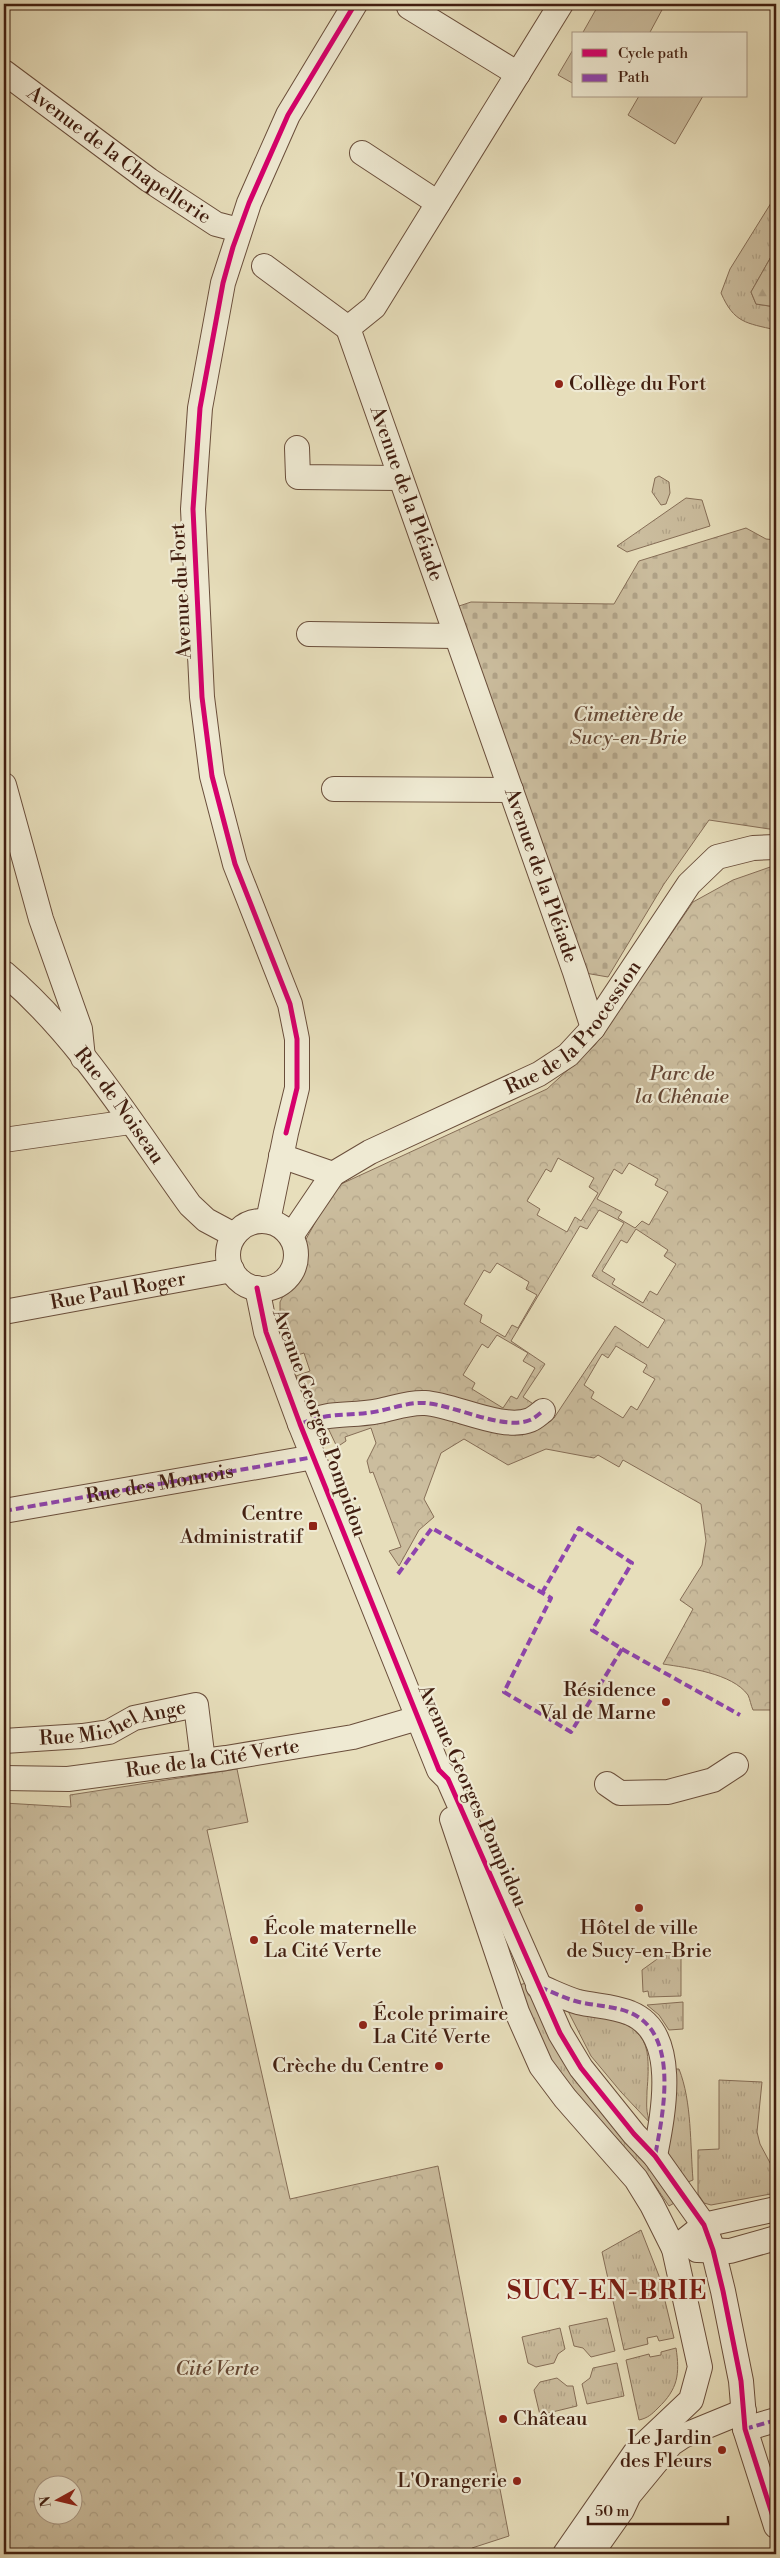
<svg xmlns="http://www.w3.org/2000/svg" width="780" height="2558" font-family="'Libre Bodoni',serif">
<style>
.grass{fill:url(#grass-tufts);stroke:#866e57}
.forest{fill:url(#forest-firs);stroke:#866e57}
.cemetery{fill:url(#cemetery-stones);stroke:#866e57}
.park{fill:url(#park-crowns);stroke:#866e57;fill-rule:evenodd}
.pitch{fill:#cbbd9e;stroke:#866e57}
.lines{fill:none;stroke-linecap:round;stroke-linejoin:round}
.minor-casing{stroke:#6a4e3b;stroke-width:26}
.minor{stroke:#efead3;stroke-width:24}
.quiet{stroke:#8e44ad;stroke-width:4;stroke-dasharray:8 4;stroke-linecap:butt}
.cycleway-casing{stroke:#efead3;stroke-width:8}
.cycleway{stroke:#d6006c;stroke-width:5}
.poi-dot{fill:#8f2418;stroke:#efead3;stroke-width:2}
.labels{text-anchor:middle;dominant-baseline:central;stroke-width:4.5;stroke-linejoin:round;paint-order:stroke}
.street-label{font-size:20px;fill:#411e10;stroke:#efead3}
.poi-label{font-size:20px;fill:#411e10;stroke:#efead3;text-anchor:end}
.park-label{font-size:20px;font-style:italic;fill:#644634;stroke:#efead3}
.district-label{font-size:25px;font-weight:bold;letter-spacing:1px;fill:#7a1f14;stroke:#efead3}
</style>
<defs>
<pattern id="grass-tufts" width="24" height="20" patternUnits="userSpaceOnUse" patternTransform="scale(1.25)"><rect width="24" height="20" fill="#cbbd9e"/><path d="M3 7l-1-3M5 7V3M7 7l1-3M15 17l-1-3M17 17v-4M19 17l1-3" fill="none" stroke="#b0a287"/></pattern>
<pattern id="forest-firs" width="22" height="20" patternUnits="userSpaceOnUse" patternTransform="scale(1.25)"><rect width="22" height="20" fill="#cbbd9e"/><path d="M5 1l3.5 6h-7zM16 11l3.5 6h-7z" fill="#b0a287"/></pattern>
<pattern id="cemetery-stones" width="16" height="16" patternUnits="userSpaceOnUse" patternTransform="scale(1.25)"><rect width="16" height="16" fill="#cbbd9e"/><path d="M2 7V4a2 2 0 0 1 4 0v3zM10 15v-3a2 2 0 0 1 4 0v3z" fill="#b0a287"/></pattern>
<pattern id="park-crowns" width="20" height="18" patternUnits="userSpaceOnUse" patternTransform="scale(1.25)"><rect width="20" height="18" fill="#cbbd9e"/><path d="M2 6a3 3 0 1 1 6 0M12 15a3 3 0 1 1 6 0" fill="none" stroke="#b0a287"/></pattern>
</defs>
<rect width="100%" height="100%" fill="#e7debb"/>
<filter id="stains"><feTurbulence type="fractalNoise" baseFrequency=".004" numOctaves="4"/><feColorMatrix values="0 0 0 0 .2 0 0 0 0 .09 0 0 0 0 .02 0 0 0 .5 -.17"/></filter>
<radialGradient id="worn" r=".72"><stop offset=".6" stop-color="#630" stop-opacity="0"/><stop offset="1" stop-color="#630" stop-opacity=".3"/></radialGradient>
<path class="grass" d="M 776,195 L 776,248 L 751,292 L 756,304 L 776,307 L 776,330 C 746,323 734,323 721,293 L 730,269 Z
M 659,476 L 669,482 L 670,493 L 666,504 L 661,505 L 652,492 L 655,478 Z
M 686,498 L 702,500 L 710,526 L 627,552 L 617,546 Z
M 681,1950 L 681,1996 L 649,1997 L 648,1991 L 643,1992 L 642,1970 L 660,1957 Z
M 529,1982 L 649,2167 L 676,2202 L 669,2206 C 630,2143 570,2096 532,2033 C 524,2019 519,2002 513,1987 Z
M 683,2002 L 683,2029 L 669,2030 L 659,2015 L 647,2005 Z
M 568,2011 C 596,2017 641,2017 647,2052 C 649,2064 648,2079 647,2091 C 647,2104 645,2112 651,2124 L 621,2092 L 591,2056 Z
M 675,2069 L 679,2069 C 692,2102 690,2144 693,2180 L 688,2182 L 665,2149 Z
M 719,2080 L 762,2082 L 757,2132 L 760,2144 L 776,2174 L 776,2193 L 711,2205 L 704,2203 L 698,2194 L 698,2150 L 719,2149 Z
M 641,2230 L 659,2276 L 674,2338 L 659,2341 L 657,2336 L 647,2338 L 648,2344 L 624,2350 L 602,2252 Z
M 607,2318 L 615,2351 L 591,2357 L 583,2348 L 574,2346 L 569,2326 Z
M 560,2328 L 565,2349 L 558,2354 L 554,2363 L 536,2367 L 528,2363 L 522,2337 Z
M 676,2348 C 680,2374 678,2389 658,2408 C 652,2414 648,2418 639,2420 L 626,2360 L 649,2354 L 650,2357 L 661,2355 L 661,2352 Z
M 617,2363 L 624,2396 L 587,2404 L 582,2384 L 590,2378 L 593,2368 Z
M 557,2378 L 567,2386 L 573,2386 L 577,2406 L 540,2415 L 534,2390 L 540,2382 Z"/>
<path class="forest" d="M 776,248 L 776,307 L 756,304 L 751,292 Z"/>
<path class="cemetery" d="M 746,528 L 766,539 L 776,540 L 776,830 L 709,820 L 664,884 L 608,977 L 585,973 L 453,608 L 471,602 L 614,604 L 639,561 Z"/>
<path class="park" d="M 776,865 L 776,1710 L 753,1710 C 751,1706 750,1699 748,1695 C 732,1673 688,1668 663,1664 L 693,1609 L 680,1600 L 702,1565 L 706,1541 L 701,1504 L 623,1460 L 619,1467 L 598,1455 L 594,1458 L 546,1449 L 508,1465 L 464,1439 L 441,1453 L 424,1499 L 434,1517 L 419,1530 L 399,1566 L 389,1551 L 401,1547 L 373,1472 L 370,1473 L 367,1461 L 376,1443 L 371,1428 L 345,1437 L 346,1441 L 337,1447 L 328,1428 L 303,1398 L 296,1376 L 310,1371 L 304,1353 L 291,1357 L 280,1316 L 280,1302 L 285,1292 L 296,1281 L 303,1269 L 305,1241 L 333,1190 L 339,1185 L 547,1089 L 595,1045 L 693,902 L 733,880 ZM 558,1158 L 594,1178 L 589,1187 L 598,1193 L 581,1221 L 575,1217 L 567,1232 L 537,1215 L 540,1209 L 527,1201 L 546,1169 L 551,1172 ZM 629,1163 L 658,1179 L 655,1185 L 668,1192 L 649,1225 L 642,1221 L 635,1228 L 618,1218 L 622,1212 L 597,1199 L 614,1169 L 622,1174 ZM 599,1210 L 624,1223 L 592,1276 L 665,1320 L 648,1348 L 615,1326 L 554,1418 L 523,1397 L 545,1364 L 511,1341 L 580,1226 L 587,1229 ZM 636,1229 L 668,1250 L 664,1256 L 676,1264 L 657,1295 L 650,1291 L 643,1303 L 612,1284 L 615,1279 L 602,1271 L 621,1240 L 627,1243 ZM 497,1263 L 529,1282 L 526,1289 L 537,1295 L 518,1328 L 512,1325 L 505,1337 L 480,1322 L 482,1315 L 464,1304 L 484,1270 L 490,1273 ZM 497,1335 L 528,1353 L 523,1361 L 535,1368 L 517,1399 L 511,1396 L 503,1408 L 472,1389 L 475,1383 L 463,1375 L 482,1344 L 488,1348 ZM 616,1346 L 647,1365 L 643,1372 L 655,1379 L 637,1410 L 631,1406 L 623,1418 L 591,1398 L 594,1392 L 584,1385 L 602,1354 L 608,1358 Z
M 237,1769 L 248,1822 L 207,1830 L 290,2199 L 438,2166 L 509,2536 L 472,2548 L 473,2554 L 4,2554 L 4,1803 L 71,1807 L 70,1795 ZM 42,2486 L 72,2486 L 72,2516 L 42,2516 Z"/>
<path class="pitch" d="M 599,4 L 655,4 L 663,8 L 649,34 L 582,34 Z
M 574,48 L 574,84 L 558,75 Z
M 639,96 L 703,96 L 675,144 L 628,115 Z"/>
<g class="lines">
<g class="minor-casing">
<g id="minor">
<path id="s1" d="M 561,4 L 374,307 L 348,328 L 575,972 L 593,1028"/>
<path d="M 409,7 L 518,74"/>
<path id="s2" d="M 4,72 L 149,180 L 216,224 L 239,230"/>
<path d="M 362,153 L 438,203"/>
<path d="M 264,266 L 348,328"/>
<path d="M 297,448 L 298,477 L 399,478"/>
<path d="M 309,634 L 456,636"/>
<path d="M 4,785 L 41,919 L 80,1029 L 83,1058"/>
<path d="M 334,789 L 511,790"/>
<path id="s3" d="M 4,973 C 79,1036 133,1126 190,1205 L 206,1220 L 234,1235"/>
<path d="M 4,1140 L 130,1122"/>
<path d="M 281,1156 L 333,1174"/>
<path d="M 268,1221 L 286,1133 L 297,1088 L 297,1039 L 290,1004 L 235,864 L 212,776 L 202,697 L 193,509 L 200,408 L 223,283 L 249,203 L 288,115 L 355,4"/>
<circle cx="262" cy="1255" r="34"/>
<path id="s4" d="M 291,1236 L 333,1174 L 370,1152 L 539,1074 L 568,1055 L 593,1028 L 689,884 L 717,857 L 753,848 L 776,847"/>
<path d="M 257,1288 L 266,1332 L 300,1424 L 439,1770 L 448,1779 L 560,2033 L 581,2068 L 634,2134 L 655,2156 L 704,2225 L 713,2250 L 723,2291 L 741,2381 L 745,2429 L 776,2526"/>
<path id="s5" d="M 4,1312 L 232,1270"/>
<path d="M 300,1424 C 331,1411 349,1417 379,1411 C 394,1408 409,1402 425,1403 C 455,1405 503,1431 530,1420 C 535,1418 539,1414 543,1411"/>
<path d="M 4,1511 L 314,1457"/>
<path id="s6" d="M 4,1741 L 82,1736 L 109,1732 L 134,1718 L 196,1705 L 203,1761"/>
<path id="s7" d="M 4,1778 L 68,1779 L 226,1758 L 353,1737 L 418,1718"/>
<path d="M 607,1784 L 620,1793 L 668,1792 L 713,1780 L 736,1765"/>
<path d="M 452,1819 L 517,2012 L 541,2066 L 565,2098 L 636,2179 L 652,2205 L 674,2249 L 700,2367 L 691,2400 L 635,2453 L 565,2554"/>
<path d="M 538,1986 C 551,1991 564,1998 578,2002 C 595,2006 614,2006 630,2013 C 680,2033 663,2115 655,2156"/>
<path d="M 674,2249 L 704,2225 L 776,2209"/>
<path d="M 697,2250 L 730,2251 L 776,2238"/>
<path d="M 745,2429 L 776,2420"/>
<path d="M 591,2554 L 622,2510 L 629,2495 L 671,2444 L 683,2436 L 744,2411"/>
</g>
</g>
<use href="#minor" class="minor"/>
<g class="quiet">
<path d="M 300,1424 C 331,1411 349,1417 379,1411 C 394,1408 409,1402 425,1403 C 455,1405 503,1431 530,1420 C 535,1418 539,1414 543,1411"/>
<path id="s8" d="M 4,1511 L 314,1457"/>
<path d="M 398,1574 L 432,1528 L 551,1598 L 504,1692 L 571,1732 L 622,1649 L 592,1630 L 632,1563 L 579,1528 L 542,1593"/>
<path d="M 622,1649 L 740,1715"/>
<path d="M 540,1987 C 552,1992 566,1999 579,2002 C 596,2006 615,2006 631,2013 C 680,2035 663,2114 655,2156"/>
<path d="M 745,2429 L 776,2420"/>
</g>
<g class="cycleway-casing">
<path id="cycleway" d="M 286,1133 L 297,1088 L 297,1039 L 290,1004 L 235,864 L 212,776 L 202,697 L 193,509 L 200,408 L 223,283 L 233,247 L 249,203 L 288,115 L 355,4
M 257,1288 L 266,1332 L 300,1424 L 439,1770 L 448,1779 L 560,2033 L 581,2068 L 634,2134 L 655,2156 L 704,2225 L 713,2250 L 723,2291 L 741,2381 L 745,2429 L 776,2526"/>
</g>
<use href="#cycleway" class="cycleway"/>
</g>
<g class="poi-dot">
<circle cx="559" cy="384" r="5"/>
<rect x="308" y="1521" width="10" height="10" rx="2.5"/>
<circle cx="666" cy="1702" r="5"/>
<circle cx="639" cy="1908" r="5"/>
<circle cx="254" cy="1940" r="5"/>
<circle cx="363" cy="2025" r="5"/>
<circle cx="439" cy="2066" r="5"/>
<circle cx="503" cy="2419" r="5"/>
<circle cx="722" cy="2450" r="5"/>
<circle cx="517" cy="2481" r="5"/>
</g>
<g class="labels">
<g class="street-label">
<text stroke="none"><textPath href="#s2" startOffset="142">Avenue de la Chapellerie</textPath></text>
<text stroke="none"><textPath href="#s1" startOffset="565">Avenue de la Pléiade</textPath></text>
<text transform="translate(182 591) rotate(-93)">Avenue du Fort</text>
<text stroke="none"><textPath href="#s1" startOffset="970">Avenue de la Pléiade</textPath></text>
<text stroke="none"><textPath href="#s4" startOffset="361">Rue de la Procession</textPath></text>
<text stroke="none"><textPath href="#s3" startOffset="176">Rue de Noiseau</textPath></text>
<text stroke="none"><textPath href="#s5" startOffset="116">Rue Paul Roger</textPath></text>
<text transform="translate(319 1423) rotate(70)">Avenue Georges Pompidou</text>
<text stroke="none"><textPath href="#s8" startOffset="158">Rue des Monrois</textPath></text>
<text stroke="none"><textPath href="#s6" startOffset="111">Rue Michel Ange</textPath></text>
<text stroke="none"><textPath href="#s7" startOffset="210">Rue de la Cité Verte</textPath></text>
<text transform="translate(472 1796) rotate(66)">Avenue Georges Pompidou</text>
</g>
<g class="poi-label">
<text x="569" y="384" text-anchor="start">Collège du Fort</text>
<text x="303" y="1514">Centre<tspan x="303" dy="23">Administratif</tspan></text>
<text x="656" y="1690">Résidence<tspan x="656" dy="23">Val de Marne</tspan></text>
<text x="264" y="1928" text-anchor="start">École maternelle<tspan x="264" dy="23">La Cité Verte</tspan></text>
<text x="639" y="1928" text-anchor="middle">Hôtel de ville<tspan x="639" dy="23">de Sucy-en-Brie</tspan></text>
<text x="373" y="2014" text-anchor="start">École primaire<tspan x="373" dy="23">La Cité Verte</tspan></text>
<text x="429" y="2066">Crèche du Centre</text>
<text x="513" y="2419" text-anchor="start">Château</text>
<text x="712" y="2438">Le Jardin<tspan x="712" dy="23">des Fleurs</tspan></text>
<text x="507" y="2481">L'Orangerie</text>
</g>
<g class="park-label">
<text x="628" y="715">Cimetière de<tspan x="628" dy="23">Sucy-en-Brie</tspan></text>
<text x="682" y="1074">Parc de<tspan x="682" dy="23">la Chênaie</tspan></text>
<text x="217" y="2369">Cité Verte</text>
</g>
<g class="district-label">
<text x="607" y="2291">SUCY-EN-BRIE</text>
</g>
</g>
<rect width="780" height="2558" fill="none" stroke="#e7debb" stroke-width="20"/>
<rect x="5" y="5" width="770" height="2548" fill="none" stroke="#411e10" stroke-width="2.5"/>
<rect x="10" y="10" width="760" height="2538" fill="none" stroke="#411e10"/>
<rect x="572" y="32" width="175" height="65" fill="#efead3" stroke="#a99885"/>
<rect x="582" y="49" width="25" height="8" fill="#d6006c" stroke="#a99885"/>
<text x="618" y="58" font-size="15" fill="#411e10">Cycle path</text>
<rect x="582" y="74" width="25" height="8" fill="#8e44ad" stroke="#a99885"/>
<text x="618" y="82" font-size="15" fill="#411e10">Path</text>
<g transform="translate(58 2500) rotate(262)"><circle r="24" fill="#efead3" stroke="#a99885"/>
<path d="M0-4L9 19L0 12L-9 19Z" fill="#8f2418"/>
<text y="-8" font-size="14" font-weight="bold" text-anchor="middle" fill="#411e10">N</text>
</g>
<path d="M588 2516v8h140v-8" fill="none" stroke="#411e10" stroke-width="2.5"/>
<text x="595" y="2516" font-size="15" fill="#411e10" stroke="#efead3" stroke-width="4" paint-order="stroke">50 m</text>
<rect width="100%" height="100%" filter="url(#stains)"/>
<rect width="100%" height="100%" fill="url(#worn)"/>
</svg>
